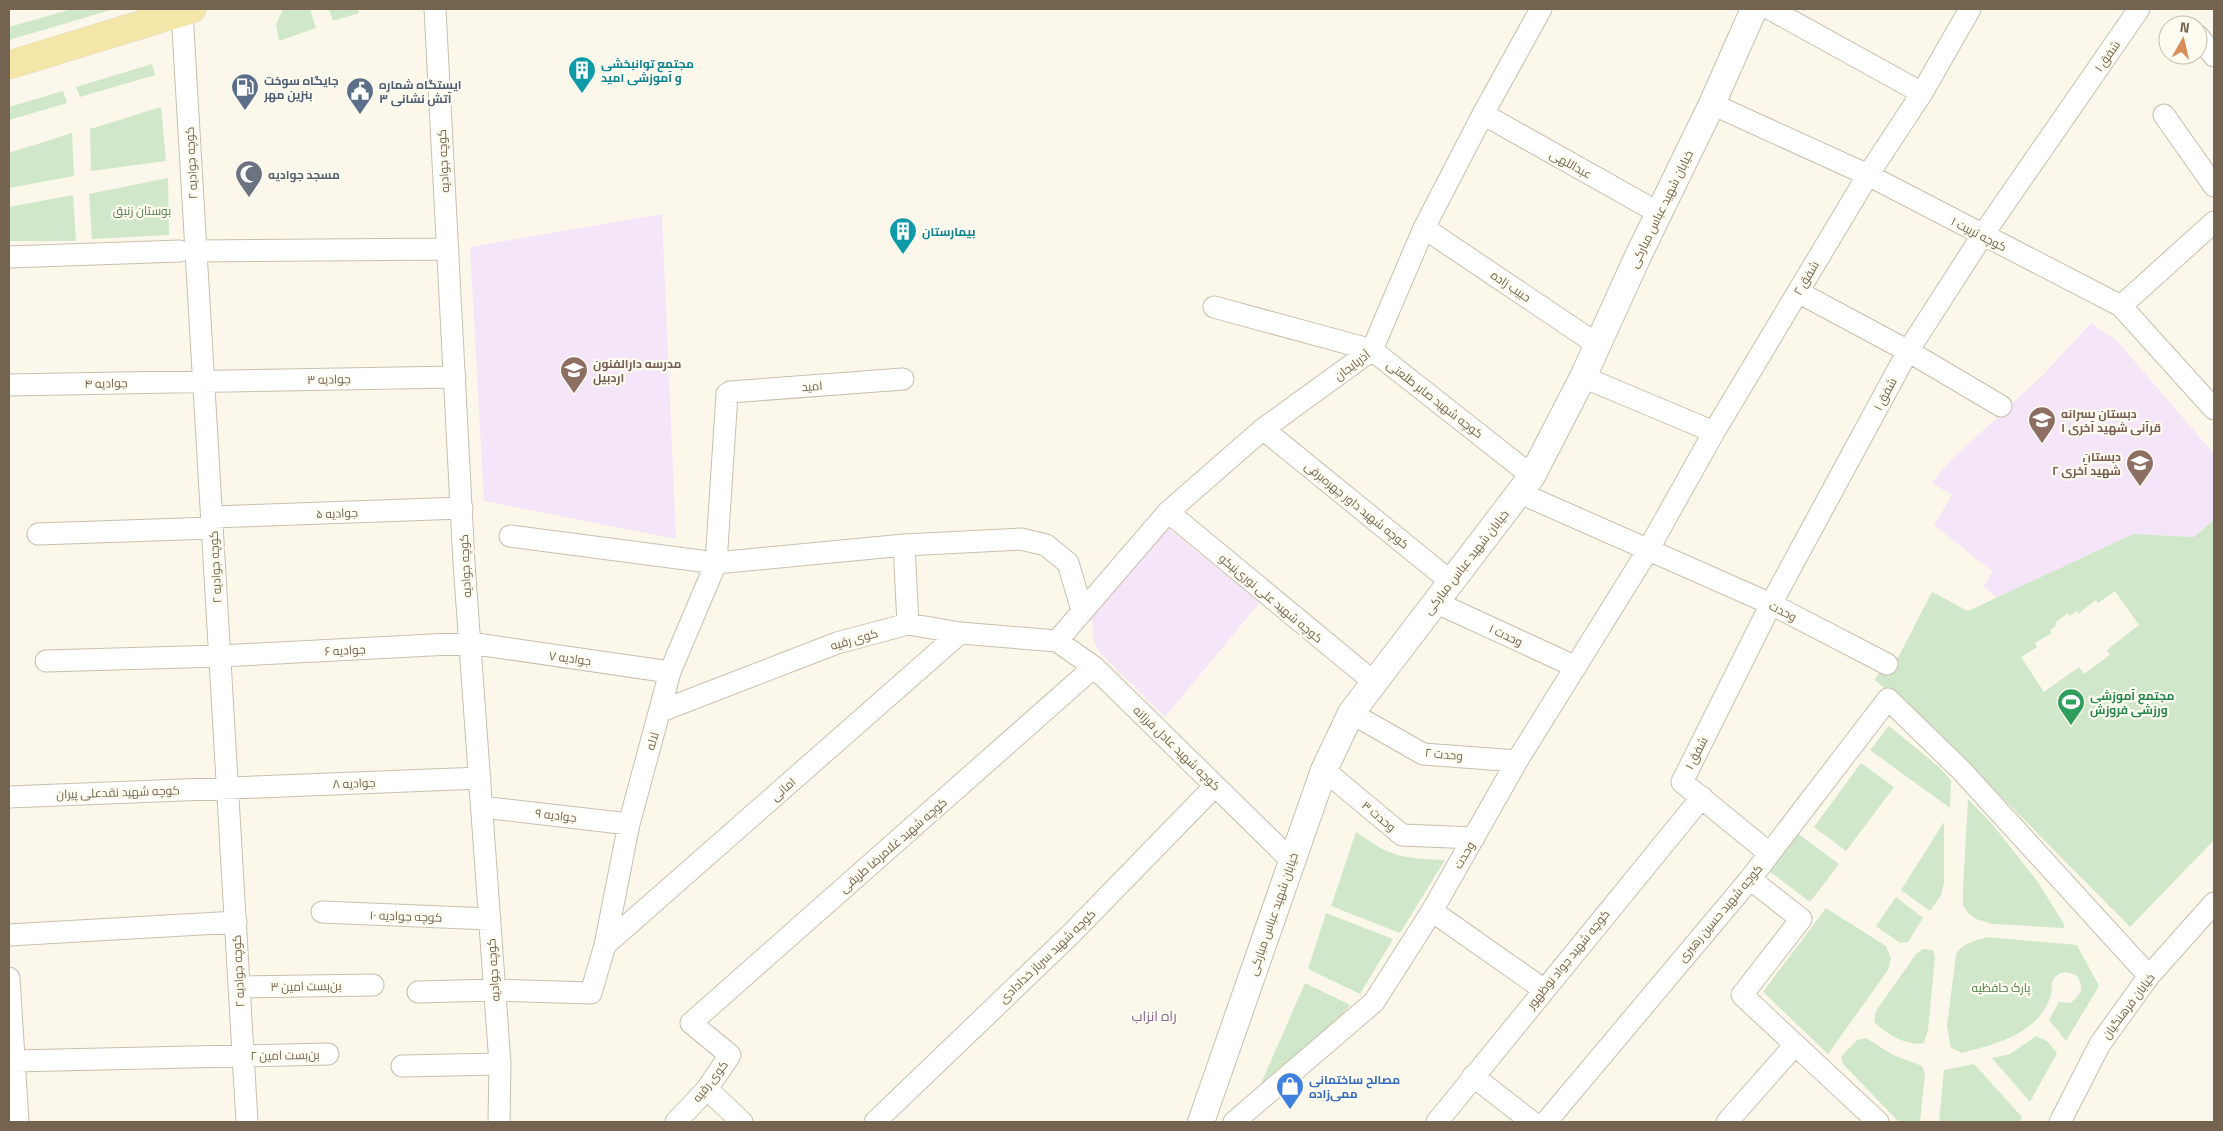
<svg xmlns="http://www.w3.org/2000/svg" width="2223" height="1131" font-family="'Titillium Web',Cairo,sans-serif">
<style>
.education{fill:#f4e6f8}
.green{fill:#d0e8c9;fill-rule:evenodd}
.lines{fill:none;stroke-linecap:round;stroke-linejoin:round}
.minor-casing{stroke:#cabfae;stroke-width:23}
.tertiary-casing{stroke:#cabfae;stroke-width:28}
.primary-casing{stroke:#dbd6d1;stroke-width:29}
.minor{stroke:#fff;stroke-width:21}
.tertiary{stroke:#fff;stroke-width:26}
.primary{stroke:#f4e5a8;stroke-width:28}
.labels{text-anchor:middle;dominant-baseline:central;stroke-width:4.5;stroke-linejoin:round;paint-order:stroke}
.street-label{font-size:12px;fill:#74634f;stroke:#fefbf0}
.culture-label{font-size:12px;font-weight:bold;fill:#0d838f;stroke:#fefbf0;text-anchor:start}
.service-label{font-size:12px;font-weight:bold;fill:#4e5e75;stroke:#fefbf0;text-anchor:start}
.worship-label{font-size:12px;font-weight:bold;fill:#5b616d;stroke:#fefbf0;text-anchor:start}
.park-label{font-size:12px;fill:#517e4b;stroke:#fefbf0}
.education-label{font-size:12px;font-weight:bold;fill:#785e54;stroke:#fefbf0;text-anchor:start}
.leisure-label{font-size:12px;font-weight:bold;fill:#27864d;stroke:#fefbf0;text-anchor:start}
.shop-label{font-size:12px;font-weight:bold;fill:#366cbe;stroke:#fefbf0;text-anchor:start}
.neighbourhood-label{font-size:14px;fill:#89678f;stroke:#fefbf0}
</style>
<rect width="100%" height="100%" fill="#fbf7ea"/>
<path class="education" d="M 662,214 L 676,539 L 484,501 L 470,247 Z
M 2091,323 L 2118,342 L 2214,454 L 2214,520 L 2194,537 L 2133,534 L 1997,598 L 1983,586 L 1993,572 L 1934,525 L 1952,495 L 1932,483 L 1950,461 L 2045,373 Z
M 1165,526 L 1260,602 L 1165,717 L 1101,654 L 1094,642 L 1091,611 Z"/>
<path class="green" d="M 72,9 L 114,9 L 9,40 L 9,27 Z
M 283,9 L 310,9 L 316,28 L 279,41 L 276,25 Z
M 329,9 L 358,9 L 359,13 L 333,21 Z
M 152,64 L 155,75 L 80,97 L 76,87 Z
M 63,91 L 67,103 L 9,120 L 9,107 Z
M 161,107 L 166,161 L 91,171 L 90,129 Z
M 72,133 L 74,176 L 9,188 L 9,153 Z
M 168,178 L 169,235 L 92,239 L 89,194 Z
M 73,195 L 76,241 L 9,241 L 9,207 Z
M 2214,520 L 2214,840 L 2130,927 L 1966,761 L 1875,680 L 1880,670 L 1890,673 L 1932,592 L 1968,611 L 2133,534 L 2194,537 ZM 2115,591 L 2139,625 L 2107,650 L 2110,655 L 2084,674 L 2079,667 L 2044,692 L 2021,657 L 2037,647 L 2035,643 L 2052,633 L 2050,630 L 2056,626 L 2055,623 L 2068,613 L 2070,616 L 2077,611 L 2078,614 L 2096,600 L 2098,603 Z
M 1889,726 L 1939,767 L 1951,780 L 1950,808 L 1870,750 Z
M 1861,763 L 1894,787 L 1846,851 L 1814,827 Z
M 1968,799 L 1993,825 L 2038,882 L 2064,924 L 2064,928 L 1992,924 L 1976,919 L 1968,913 L 1963,905 L 1963,889 Z
M 1944,822 L 1944,883 L 1941,895 L 1930,911 L 1901,890 Z
M 1356,832 C 1392,858 1402,858 1445,860 L 1400,933 L 1331,906 Z
M 1797,833 L 1839,864 L 1810,902 L 1769,871 Z
M 1896,897 L 1923,918 L 1908,942 L 1900,943 L 1876,926 Z
M 1826,908 L 1886,946 L 1891,958 L 1888,970 L 1828,1054 L 1763,992 Z
M 1326,913 L 1393,939 L 1360,994 L 1308,969 Z
M 1987,937 L 2077,945 L 2099,986 L 2066,1041 L 2049,1020 L 2059,1002 L 2070,1003 C 2081,996 2085,987 2077,976 C 2071,973 2065,971 2059,974 C 2048,980 2054,990 2050,998 C 2037,1034 1996,1044 1962,1053 L 1951,1048 L 1947,1026 L 1956,955 C 1961,943 1976,941 1987,937 Z
M 1923,949 L 1933,950 L 1935,957 L 1928,1030 L 1924,1043 C 1907,1047 1885,1033 1874,1022 L 1876,1011 L 1916,954 Z
M 1305,983 L 1350,1005 L 1338,1020 L 1259,1088 Z
M 2036,1036 L 2047,1041 L 2057,1053 L 2030,1102 L 1992,1058 L 2010,1054 Z
M 1866,1038 L 1893,1055 L 1922,1066 L 1925,1074 L 1920,1122 L 1899,1122 L 1843,1064 L 1841,1057 L 1857,1040 Z
M 1974,1064 L 2022,1117 L 2020,1122 L 1939,1122 L 1944,1070 Z"/>
<g class="lines">
<g class="minor-casing">
<path id="minor" d="M 435,9 L 464,563 L 500,1064 L 499,1122
M 1770,9 L 1922,93
M 182,12 L 247,1122
M 2198,36 L 2214,56
M 1712,104 L 1868,175 L 2121,306 L 2214,409
M 1483,114 L 1659,213
M 2164,115 L 2214,186
M 1424,228 L 1598,345
M 196,251 L 448,249
M 9,257 L 180,251
M 1798,292 L 1908,351 L 2001,406
M 2121,306 L 2214,222
M 1214,307 L 1372,350 L 1532,476
M 1583,377 L 1714,432
M 9,385 L 455,377
M 1263,429 L 1450,581
M 1520,493 L 1771,604 L 1887,664
M 1168,512 L 1375,683
M 212,517 L 462,508
M 38,534 L 212,528
M 510,536 L 716,563 L 904,545 L 1021,539 L 1046,545 L 1068,563 L 1082,610
M 904,545 L 908,624
M 1435,602 L 1576,667
M 1057,641 L 1168,512 L 1263,429 L 1372,350 L 1424,228 L 1483,114 L 1541,9
M 1057,641 L 1094,667 L 1292,861
M 46,661 L 220,656 L 470,643 L 670,672
M 661,711 L 837,643 L 908,624 L 960,633 L 1057,641
M 1351,713 L 1423,754 L 1517,761
M 1324,770 L 1402,835 L 1474,838
M 9,797 L 480,778
M 482,807 L 629,824
M 1769,853 L 1682,782 L 1771,604 L 1908,351 L 1982,236 L 2139,9
M 1750,879 L 1801,919 L 1742,995 L 1878,1122
M 1432,911 L 1543,989
M 322,912 L 490,919
M 9,935 L 236,922
M 605,945 L 960,633
M 9,978 L 18,1122
M 239,987 L 373,985
M 418,992 L 495,990 L 591,993 L 605,945 L 629,824 L 670,672 L 716,563 L 727,394 L 730,392 L 903,379
M 14,1061 L 328,1054
M 402,1066 L 500,1064
M 1473,1076 L 1532,1122
M 707,1089 L 742,1122
M 676,1122 L 707,1089 L 730,1055 L 691,1023 L 1094,667
M 875,1122 L 1071,934 L 1215,786
M 1234,1122 L 1374,1002 L 1432,911 L 1517,761 L 1648,550 L 1714,432 L 1868,175 L 1922,93 L 1970,9
M 1437,1122 L 1702,797
M 1546,1122 L 1750,879 L 1888,699 L 1962,771 L 2149,976
M 1727,1122 L 1794,1046
M 2060,1122 L 2100,1044 L 2149,976 L 2214,903"/>
</g>
<g class="tertiary-casing">
<path id="tertiary" d="M 1201,1122 L 1324,770 L 1351,713 L 1532,476 L 1583,377 L 1638,256 L 1712,104 L 1754,9"/>
</g>
<g class="primary-casing">
<path id="primary" d="M 9,65 L 192,9"/>
</g>
<use href="#minor" class="minor"/>
<use href="#tertiary" class="tertiary"/>
<use href="#primary" class="primary"/>
</g>
<defs>
<g id="building-pin" transform="scale(1.4375)"><path d="M0 17L-7.5 6A9.5 9.5 0 1 1 7.5 6Z" fill="#0f9aa8" stroke="#fefbf0"/><path d="M-4-6H4V6H1V3H-1V6H-4ZM-2.5-4.3h1.7v1.8h-1.7ZM.8-4.3h1.7v1.8H.8ZM-2.5-1h1.7V.8h-1.7ZM.8-1h1.7V.8H.8Z" fill="#fff"/></g>
<g id="fuel-pin" transform="scale(1.4375)"><path d="M0 17L-7.5 6A9.5 9.5 0 1 1 7.5 6Z" fill="#5c6f8a" stroke="#fefbf0"/><path d="M-5.5-6h7V0h2V4h1.3V-2.5L3-4.5l.8-.8L6-3V5H2.5V1h-1V6h-7ZM-4.2-4.7v3.2H.2V-4.7Z" fill="#fff"/></g>
<g id="civic-pin" transform="scale(1.4375)"><path d="M0 17L-7.5 6A9.5 9.5 0 1 1 7.5 6Z" fill="#5c6f8a" stroke="#fefbf0"/><path d="M-.6-6.5H3V-4.5H.6V-3L4-1V1h2V6H-6V1h2V-1L-.6-3ZM-1.2 2.5V6h2.4V2.5Z" fill="#fff"/></g>
<g id="mosque-pin" transform="scale(1.4375)"><path d="M0 17L-7.5 6A9.5 9.5 0 1 1 7.5 6Z" fill="#6b7280" stroke="#fefbf0"/><path d="M3.5-4.9A6 6 0 1 0 3.5 4.9A5 5 0 1 1 3.5-4.9Z" fill="#fff"/></g>
<g id="school-pin" transform="scale(1.4375)"><path d="M0 17L-7.5 6A9.5 9.5 0 1 1 7.5 6Z" fill="#8d6e63" stroke="#fefbf0"/><path d="M0-5L7-2L0 1L-7-2ZM-4 1L0 2.5L4 1V4Q0 6-4 4Z" fill="#fff"/></g>
<g id="stadium-pin" transform="scale(1.4375)"><path d="M0 17L-7.5 6A9.5 9.5 0 1 1 7.5 6Z" fill="#2e9e5b" stroke="#fefbf0"/><path d="M0-5a6.5 5 0 1 0 0 10a6.5 5 0 1 0 0-10ZM-3.5-1.8h7v3.6h-7Z" fill="#fff"/></g>
<g id="shop-pin" transform="scale(1.4375)"><path d="M0 17L-7.5 6A9.5 9.5 0 1 1 7.5 6Z" fill="#3f7fe0" stroke="#fefbf0"/><path d="M-5-2.5h2.3a2.7 3.5 0 0 1 5.4 0H5L5.5 6h-11ZM-1.5-2.5h3a1.5 2.3 0 0 0-3 0Z" fill="#fff"/></g>
</defs>
<g fill-rule="evenodd">
<use href="#building-pin" x="582" y="70"/>
<use href="#fuel-pin" x="245" y="87"/>
<use href="#civic-pin" x="360" y="91"/>
<use href="#mosque-pin" x="249" y="174"/>
<use href="#building-pin" x="903" y="231"/>
<use href="#school-pin" x="574" y="370"/>
<use href="#school-pin" x="2042" y="420"/>
<use href="#school-pin" x="2140" y="463"/>
<use href="#stadium-pin" x="2071" y="702"/>
<use href="#shop-pin" x="1290" y="1086"/>
</g>
<g class="labels">
<g class="street-label">
<text transform="translate(2107 56) rotate(-55)">شفق ۱</text>
<text transform="translate(443 161) rotate(-93)">کوچه جوادیه</text>
<text transform="translate(191 163) rotate(-93)">کوچه جوادیه ۲</text>
<text transform="translate(1571 164) rotate(29)">عبداللهی</text>
<text transform="translate(1661 209) rotate(-64)">خیابان شهید عباس مبارکی</text>
<text transform="translate(1979 234) rotate(27)">کوچه تربیت ۱</text>
<text transform="translate(1806 278) rotate(-59)">شفق ۲</text>
<text transform="translate(1511 286) rotate(34)">حبیب زاده</text>
<text transform="translate(1352 365) rotate(-37)">آذربایجان</text>
<text transform="translate(329 379) rotate(-1)">جوادیه ۳</text>
<text transform="translate(106 383) rotate(-1)">جوادیه ۴</text>
<text transform="translate(812 386) rotate(-4)">امید</text>
<text transform="translate(1885 394) rotate(-62)">شفق ۱</text>
<text transform="translate(1435 399) rotate(38)">کوچه شهید صابر طلعتی</text>
<text transform="translate(1357 505) rotate(39)">کوچه شهید داور چهره‌برقی</text>
<text transform="translate(337 513) rotate(-2)">جوادیه ۵</text>
<text transform="translate(1466 562) rotate(-52)">خیابان شهید عباس مبارکی</text>
<text transform="translate(465 566) rotate(-93)">کوچه جوادیه</text>
<text transform="translate(215 567) rotate(-93)">کوچه جوادیه ۲</text>
<text transform="translate(1271 598) rotate(40)">کوچه شهید علی نوری‌نیکو</text>
<text transform="translate(1783 611) rotate(27)">وحدت</text>
<text transform="translate(1506 635) rotate(25)">وحدت ۱</text>
<text transform="translate(854 639) rotate(-16)">کوی رقیه</text>
<text transform="translate(345 650) rotate(-3)">جوادیه ۶</text>
<text transform="translate(570 658) rotate(8)">جوادیه ۷</text>
<text transform="translate(652 741) rotate(-74)">لاله</text>
<text transform="translate(1177 748) rotate(44)">کوچه شهید عادل فرزانه</text>
<text transform="translate(1696 753) rotate(-63)">شفق ۱</text>
<text transform="translate(1444 754) rotate(6)">وحدت ۲</text>
<text transform="translate(354 783) rotate(-2)">جوادیه ۸</text>
<text transform="translate(783 789) rotate(-41)">امانی</text>
<text transform="translate(118 792) rotate(-2)">کوچه شهید نقدعلی پیران</text>
<text transform="translate(556 815) rotate(7)">جوادیه ۹</text>
<text transform="translate(1379 816) rotate(40)">وحدت ۳</text>
<text transform="translate(893 845) rotate(-41)">کوچه شهید غلامرضا طریقی</text>
<text transform="translate(1464 855) rotate(-60)">وحدت</text>
<text transform="translate(1720 913) rotate(-50)">کوچه شهید حسین رهبری</text>
<text transform="translate(1273 914) rotate(-71)">خیابان شهید عباس مبارکی</text>
<text transform="translate(406 916) rotate(2)">کوچه جوادیه ۱۰</text>
<text transform="translate(1047 956) rotate(-44)">کوچه شهید سرباز خدادادی</text>
<text transform="translate(1568 959) rotate(-51)">کوچه شهید جواد نوظهور</text>
<text transform="translate(493 970) rotate(-94)">کوچه جوادیه</text>
<text transform="translate(238 971) rotate(-93)">کوچه جوادیه ۲</text>
<text transform="translate(306 986) rotate(-1)">بن‌بست امین ۳</text>
<text transform="translate(2128 1006) rotate(-53)">خیابان فرهنگیان</text>
<text transform="translate(285 1055) rotate(-1)">بن‌بست امین ۲</text>
<text transform="translate(710 1081) rotate(-52)">کوی رقیه</text>
</g>
<g class="culture-label">
<text x="601" y="63">مجتمع توانبخشی<tspan x="601" dy="14">و آموزشی امید</tspan></text>
<text x="922" y="231">بیمارستان</text>
</g>
<g class="service-label">
<text x="264" y="80">جایگاه سوخت<tspan x="264" dy="14">بنزین مهر</tspan></text>
<text x="379" y="84">ایستگاه شماره<tspan x="379" dy="14">۳ آتش نشانی</tspan></text>
</g>
<g class="worship-label">
<text x="268" y="174">مسجد جوادیه</text>
</g>
<g class="park-label">
<text x="142" y="210">بوستان زنبق</text>
<text x="2001" y="987">پارک حافظیه</text>
</g>
<g class="education-label">
<text x="593" y="363">مدرسه دارالفنون<tspan x="593" dy="14">اردبیل</tspan></text>
<text x="2061" y="413">دبستان پسرانه<tspan x="2061" dy="14">قرآنی شهید آخری ۱</tspan></text>
<text x="2121" y="456" text-anchor="end">دبستان<tspan x="2121" dy="14">شهید آخری ۲</tspan></text>
</g>
<g class="leisure-label">
<text x="2090" y="695">مجتمع آموزشی<tspan x="2090" dy="14">ورزشی فروزش</tspan></text>
</g>
<g class="shop-label">
<text x="1309" y="1079">مصالح ساختمانی<tspan x="1309" dy="14">ممی‌زاده</tspan></text>
</g>
<g class="neighbourhood-label">
<text x="1154" y="1015">راه انزاب</text>
</g>
</g>
<rect width="2223" height="1131" fill="none" stroke="#74634f" stroke-width="20"/>
<g transform="translate(2183 40) rotate(8)"><circle r="24" fill="#fefbf0" stroke="#c7beb0"/>
<path d="M0-4L9 19L0 12L-9 19Z" fill="#da8d5a"/>
<text y="-8" font-size="14" font-weight="bold" text-anchor="middle" fill="#74634f">N</text>
</g>
</svg>
